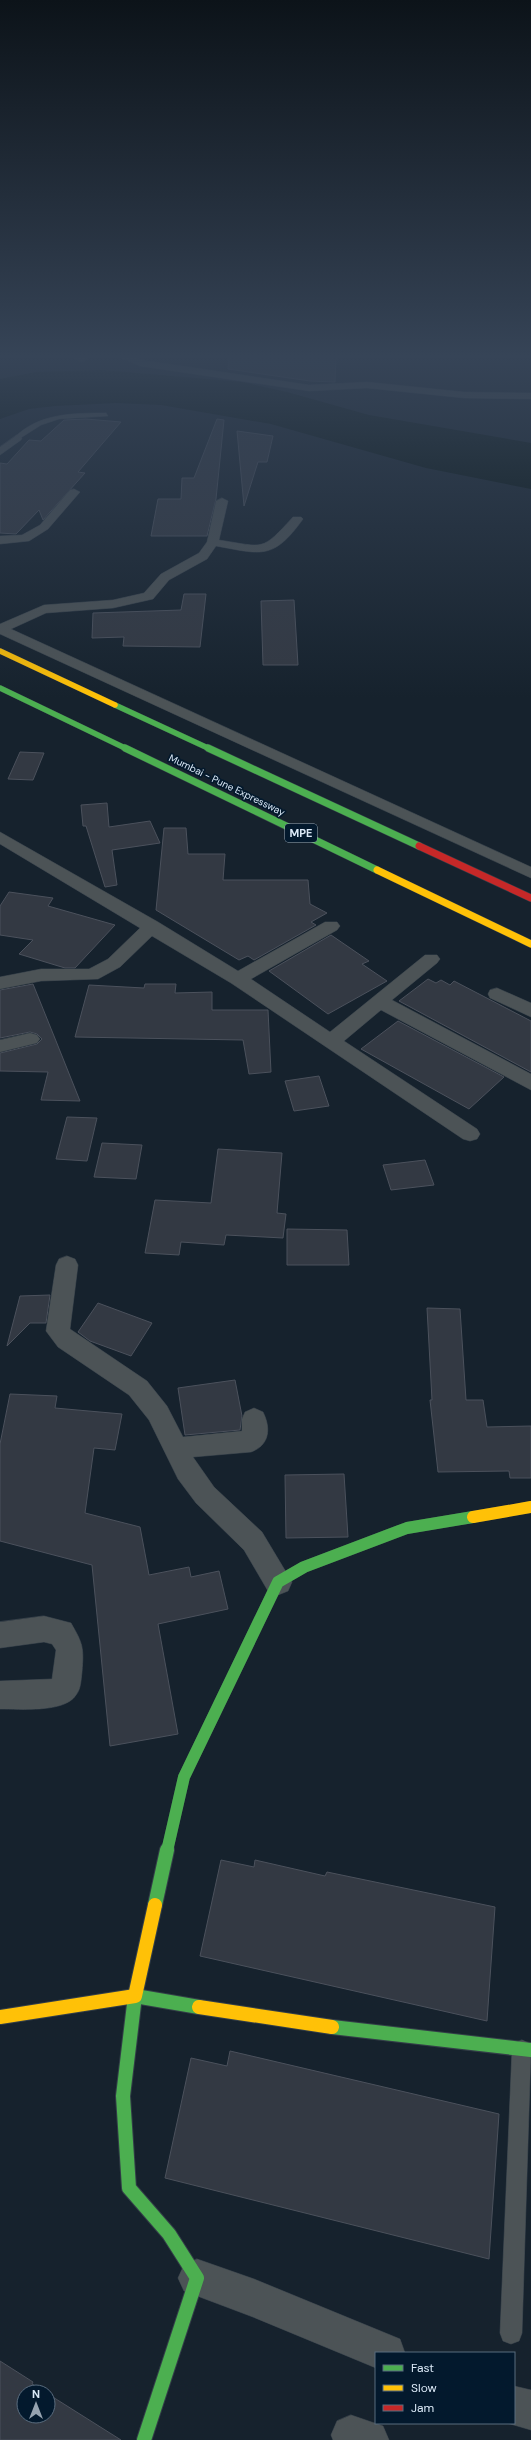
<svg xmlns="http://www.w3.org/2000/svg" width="531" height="2440" font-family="'DM Sans',sans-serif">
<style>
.water{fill:#02100f}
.building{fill:#333943;stroke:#4b515c}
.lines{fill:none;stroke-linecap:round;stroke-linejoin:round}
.lane-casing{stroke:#333e48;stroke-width:1}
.street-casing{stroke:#333e48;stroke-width:1}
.fast-far3-casing{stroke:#333e48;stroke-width:6}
.fast-far2-casing{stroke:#333e48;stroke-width:8}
.fast-far1-casing{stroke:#333e48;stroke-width:12}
.fast-casing{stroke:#333e48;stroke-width:16}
.slow-far3-casing{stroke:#333e48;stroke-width:6}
.slow-far2-casing{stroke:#333e48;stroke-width:8}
.slow-far1-casing{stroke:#333e48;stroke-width:12}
.slow-casing{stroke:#333e48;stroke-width:16}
.jam-casing{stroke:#333e48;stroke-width:8}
.lane{fill:#4c5356;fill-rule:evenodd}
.street{fill:#4c5356;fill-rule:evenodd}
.fast-far3{stroke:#4caf50;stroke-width:5.5}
.fast-far2{stroke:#4caf50;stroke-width:7}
.fast-far1{stroke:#4caf50;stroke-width:12}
.fast{stroke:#4caf50;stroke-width:14}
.slow-far3{stroke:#ffc107;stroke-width:5.5}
.slow-far2{stroke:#ffc107;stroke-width:7}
.slow-far1{stroke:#ffc107;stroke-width:12}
.slow{stroke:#ffc107;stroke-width:14}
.jam{stroke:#c62828;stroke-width:7}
.labels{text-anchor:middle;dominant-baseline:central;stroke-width:3.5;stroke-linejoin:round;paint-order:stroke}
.far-street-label{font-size:10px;fill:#dbe9f7;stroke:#03192d}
.shield{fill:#03192d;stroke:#9aabba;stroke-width:1}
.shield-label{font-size:11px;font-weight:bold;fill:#dbe9f7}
</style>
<rect width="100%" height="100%" fill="#16222d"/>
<path class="water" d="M 102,370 L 242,382 L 287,392 L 369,415 L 531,443 L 531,489 L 426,468 L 271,424 L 161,405 L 116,403 L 55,406 L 29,409 L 0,419 L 0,379 L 36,372 Z"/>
<path class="building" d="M 229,356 L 336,356 L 335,382 L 310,381 L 228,369 Z
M 86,419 L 121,422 L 78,472 L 85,473 L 43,520 L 39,510 L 16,534 L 0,533 L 0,463 L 7,464 L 29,440 L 41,441 L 64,420 Z
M 217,419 L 224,420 L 216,499 L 207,536 L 151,536 L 158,499 L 181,499 L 182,478 L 194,478 Z
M 237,431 L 273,436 L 267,462 L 258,462 L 244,506 Z
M 184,594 L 206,594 L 200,647 L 123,646 L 124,637 L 92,638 L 93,613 L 181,610 Z
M 294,600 L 298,665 L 263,665 L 261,601 Z
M 20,752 L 44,753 L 33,780 L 8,779 Z
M 107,803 L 109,827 L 150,821 L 160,843 L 112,850 L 117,885 L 105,887 L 86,826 L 83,826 L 81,805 Z
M 164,828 L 186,828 L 188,854 L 225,854 L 223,880 L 308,880 L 310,904 L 327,913 L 311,922 L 316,925 L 254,960 L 248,956 L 239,960 L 156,910 Z
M 9,892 L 53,898 L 48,906 L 115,925 L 75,968 L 65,968 L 19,954 L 33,940 L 0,935 L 0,906 Z
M 331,935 L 369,961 L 362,964 L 387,981 L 328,1014 L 269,971 Z
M 428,979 L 436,983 L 441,980 L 450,985 L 454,981 L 531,1021 L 531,1072 L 399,1001 Z
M 33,984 L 56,1041 L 80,1101 L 41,1100 L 48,1072 L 0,1071 L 0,1053 L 37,1044 L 42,1039 L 37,1034 L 30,1032 L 0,1038 L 0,990 Z
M 145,984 L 176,984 L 175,993 L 212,992 L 212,1010 L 268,1010 L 271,1072 L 249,1074 L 243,1040 L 75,1037 L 89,985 L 144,988 Z
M 398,1021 L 504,1077 L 469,1109 L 361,1049 Z
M 319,1076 L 329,1106 L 294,1111 L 285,1081 Z
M 67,1117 L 97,1118 L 87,1161 L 56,1159 Z
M 102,1143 L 142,1145 L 136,1179 L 94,1177 Z
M 218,1149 L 282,1153 L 277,1213 L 286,1214 L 283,1238 L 226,1235 L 224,1245 L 181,1242 L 179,1255 L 145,1253 L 155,1200 L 211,1203 Z
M 425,1160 L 434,1185 L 391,1190 L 383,1165 Z
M 287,1229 L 347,1230 L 349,1265 L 287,1265 Z
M 50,1295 L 46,1323 L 30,1323 L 7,1346 L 20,1296 Z
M 98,1303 L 152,1323 L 131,1356 L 90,1341 L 78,1332 Z
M 427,1308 L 460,1309 L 466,1400 L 483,1400 L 487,1427 L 531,1426 L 531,1478 L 510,1478 L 509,1471 L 438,1472 L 430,1400 L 432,1400 Z
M 235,1380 L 242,1416 L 240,1430 L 185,1435 L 178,1388 Z
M 10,1394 L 57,1396 L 55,1408 L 122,1414 L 115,1450 L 94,1448 L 85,1513 L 140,1527 L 149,1575 L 189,1567 L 191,1577 L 219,1571 L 228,1609 L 158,1624 L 178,1734 L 110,1746 L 92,1565 L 0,1541 L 0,1444 Z
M 344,1474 L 348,1537 L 286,1538 L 285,1475 Z
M 221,1860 L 254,1867 L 255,1860 L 325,1876 L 327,1872 L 495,1907 L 487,2021 L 200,1956 Z
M 230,2051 L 499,2114 L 489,2259 L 165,2178 L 191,2058 L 227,2066 Z
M 0,2361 L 33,2382 L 32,2384 L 45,2392 L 24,2392 L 24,2416 L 48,2416 L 48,2394 L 121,2440 L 0,2440 Z"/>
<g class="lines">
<g class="lane-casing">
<path id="lane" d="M 106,413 L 108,416 L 59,419 L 41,425 L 19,439 L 14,438 C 38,413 74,413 106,413 Z
M 522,2040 L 529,2043 L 531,2047 L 522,2333 L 519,2341 L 511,2344 L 503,2341 L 500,2333 L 512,2050 L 515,2043 Z"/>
</g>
<g class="street-casing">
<path id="street" d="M 70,356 L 83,356 L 87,359 L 82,362 Z
M 117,356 L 130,356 L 142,360 L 309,385 L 367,382 L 464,392 L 531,393 L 531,399 L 464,398 L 367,388 L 309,391 L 140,366 Z
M 17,435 L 22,438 L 21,440 L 0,455 L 0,447 Z
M 74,489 L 80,492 L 48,529 L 29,541 L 0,544 L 0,536 L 22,535 L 40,525 L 70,490 Z
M 222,498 L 228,501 L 219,540 C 265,547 261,552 293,517 L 301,517 L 303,519 C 273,561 261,554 216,546 L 207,559 L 169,580 L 153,599 L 113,608 L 46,613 L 11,629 L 531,867 L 531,878 L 0,634 L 0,624 L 44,605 L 113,600 L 144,593 L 161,574 L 199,553 L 207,542 L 216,501 Z
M 0,832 L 158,922 L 238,971 L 325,922 L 337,922 L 340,926 L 337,930 L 251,979 L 330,1032 L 425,955 L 437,955 L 440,959 L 437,963 L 392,1000 L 531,1074 L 531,1090 L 381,1010 L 344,1041 L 477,1129 L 480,1134 L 477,1139 L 470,1141 L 463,1139 L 231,983 L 152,936 L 120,967 L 98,979 L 41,981 L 0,989 L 0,977 L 41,969 L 89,969 L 108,959 L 140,928 L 0,844 Z
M 497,988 L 531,1003 L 531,1017 L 490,998 L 488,994 L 490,990 Z
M 30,1033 L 37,1035 L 40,1039 L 37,1043 L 0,1052 L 0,1040 Z
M 67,1256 L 75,1259 L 78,1265 L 70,1329 L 147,1381 L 167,1406 L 183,1437 L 242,1431 L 242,1419 L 245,1412 L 254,1408 L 263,1412 C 271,1428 270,1445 251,1452 L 193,1457 L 214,1487 L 262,1532 L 292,1582 L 288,1591 L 278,1595 L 268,1591 L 244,1550 L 196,1503 L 178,1479 L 149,1420 L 129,1395 L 58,1347 L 46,1331 L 56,1265 L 59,1259 Z
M 44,1616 L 71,1623 C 83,1644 84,1647 82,1672 C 81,1680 81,1689 76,1695 C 65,1713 20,1709 0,1709 L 0,1681 L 52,1679 L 56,1650 L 52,1644 L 44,1642 L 0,1648 L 0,1622 Z
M 197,2259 L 254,2279 L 400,2339 L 405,2353 L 376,2353 L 376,2368 L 253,2317 L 184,2291 L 178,2278 L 184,2265 Z
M 514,2386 L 531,2390 L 531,2430 L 507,2423 L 514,2423 Z
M 351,2415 L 383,2426 L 389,2440 L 333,2440 L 331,2435 L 337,2421 Z"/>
</g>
<g class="fast-far3-casing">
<path id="fast-far3" d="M 0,688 L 127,749
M 115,705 L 210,749"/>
</g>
<g class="fast-far2-casing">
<path id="fast-far2" d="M 125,748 L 377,870
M 208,748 L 419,846"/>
</g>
<g class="fast-far1-casing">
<path id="fast-far1" d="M 167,1851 L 184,1777 L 278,1582 L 304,1567 L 407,1528 L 473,1517"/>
</g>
<g class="fast-casing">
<path id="fast" d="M 155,1905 L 167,1850
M 332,2027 L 531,2050
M 144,2440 L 197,2278 L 169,2234 L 129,2188 L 123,2096 L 135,1996 L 199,2007"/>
</g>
<g class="slow-far3-casing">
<path id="slow-far3" d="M 0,651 L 115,705"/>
</g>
<g class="slow-far2-casing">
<path id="slow-far2" d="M 377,870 L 531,944"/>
</g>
<g class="slow-far1-casing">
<path id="slow-far1" d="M 473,1517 L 531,1507"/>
</g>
<g class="slow-casing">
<path id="slow" d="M 199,2007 L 332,2027
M 0,2017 L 135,1996 L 155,1905"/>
</g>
<g class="jam-casing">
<path id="jam" d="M 419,846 L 531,898"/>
</g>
<use href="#lane" class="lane"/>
<use href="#street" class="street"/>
<use href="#fast-far3" class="fast-far3"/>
<use href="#fast-far2" class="fast-far2"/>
<use href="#fast-far1" class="fast-far1"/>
<use href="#fast" class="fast"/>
<use href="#slow-far3" class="slow-far3"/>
<use href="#slow-far2" class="slow-far2"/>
<use href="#slow-far1" class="slow-far1"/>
<use href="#slow" class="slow"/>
<use href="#jam" class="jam"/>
</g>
<linearGradient id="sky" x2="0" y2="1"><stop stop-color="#0c1319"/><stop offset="0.51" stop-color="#364457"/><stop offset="1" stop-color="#364457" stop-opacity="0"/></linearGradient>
<rect width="531" height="698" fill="url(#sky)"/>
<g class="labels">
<g class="far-street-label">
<text transform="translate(227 785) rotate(26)">Mumbai - Pune Expressway</text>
</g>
<rect class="shield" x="285" y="824" width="32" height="18" rx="3"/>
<g class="shield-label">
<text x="301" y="833">MPE</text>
</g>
</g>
<rect x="375" y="2352" width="140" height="72" fill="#03192d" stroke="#596c7e"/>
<rect x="383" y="2365" width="20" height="6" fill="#4caf50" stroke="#596c7e"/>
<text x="411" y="2372" font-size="12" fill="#dbe9f7">Fast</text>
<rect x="383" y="2385" width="20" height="6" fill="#ffc107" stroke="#596c7e"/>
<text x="411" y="2392" font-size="12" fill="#dbe9f7">Slow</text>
<rect x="383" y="2405" width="20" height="6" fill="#c62828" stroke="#596c7e"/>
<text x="411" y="2412" font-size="12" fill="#dbe9f7">Jam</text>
<g transform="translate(36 2404)"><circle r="19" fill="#03192d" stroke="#596c7e"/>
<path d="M0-3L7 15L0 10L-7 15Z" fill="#96a3b0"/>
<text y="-6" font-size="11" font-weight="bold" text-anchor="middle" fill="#dbe9f7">N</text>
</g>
</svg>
